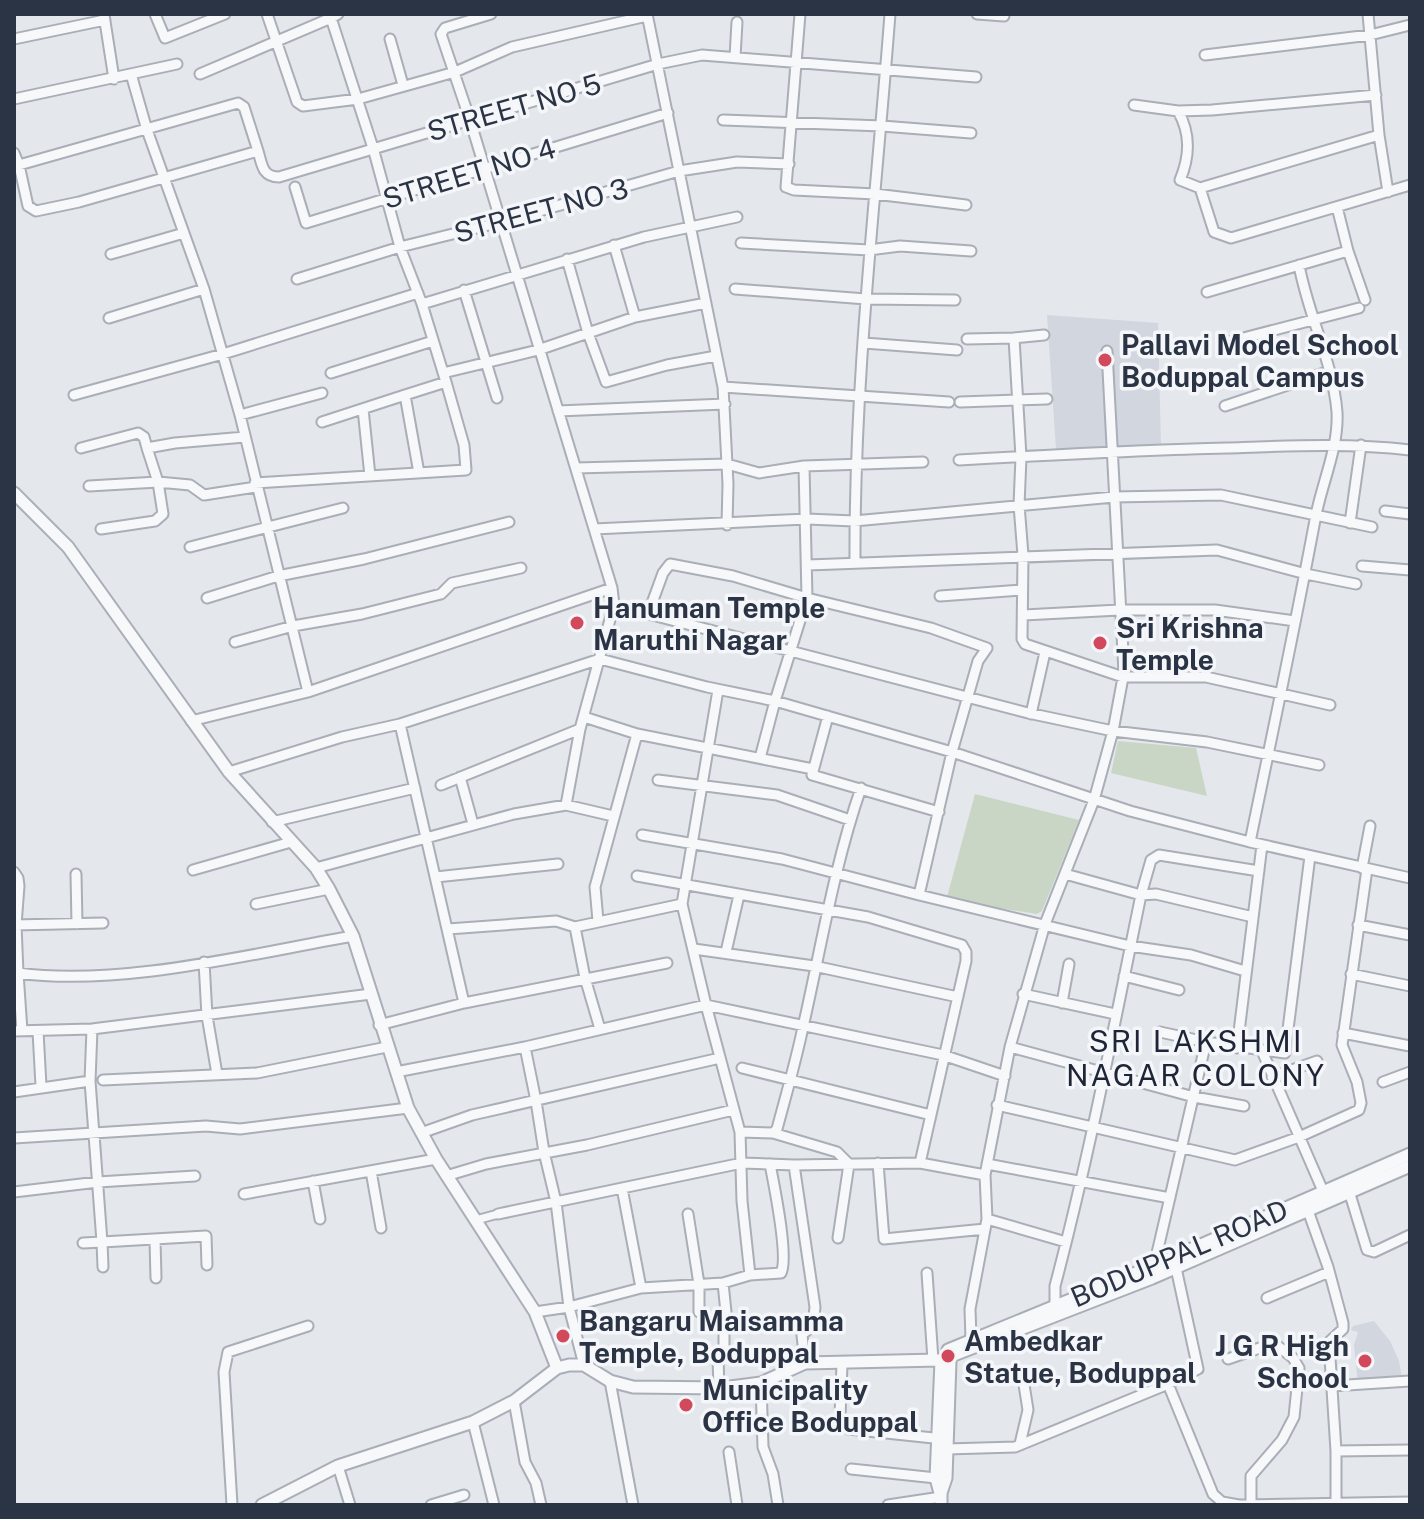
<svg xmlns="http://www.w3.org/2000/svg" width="1424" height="1519" font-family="'Public Sans',sans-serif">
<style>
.built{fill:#d2d6de}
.green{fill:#c9d6c5}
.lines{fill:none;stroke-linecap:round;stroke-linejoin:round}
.pedestrian-casing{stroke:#a9aeb7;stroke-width:11}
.minor-casing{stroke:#a9aeb7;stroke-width:13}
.tertiary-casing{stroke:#a9aeb7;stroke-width:15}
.pedestrian{stroke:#f7f8fa;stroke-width:7}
.minor{stroke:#f7f8fa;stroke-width:9}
.tertiary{stroke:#f7f8fa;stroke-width:11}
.poi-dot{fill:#d1495b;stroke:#f4f6f9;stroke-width:3}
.labels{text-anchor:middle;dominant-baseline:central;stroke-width:7;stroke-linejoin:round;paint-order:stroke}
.street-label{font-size:28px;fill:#2b3445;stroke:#f4f6f9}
.poi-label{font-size:28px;font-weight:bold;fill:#2b3445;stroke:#f4f6f9;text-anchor:start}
.neighbourhood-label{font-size:30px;letter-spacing:2px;fill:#1d2536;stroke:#f4f6f9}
</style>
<rect width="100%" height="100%" fill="#e4e7ec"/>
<path class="built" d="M 1047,315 L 1158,323 L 1161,447 L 1056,449 Z
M 1374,1321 L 1390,1341 L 1399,1361 L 1403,1386 L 1358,1385 L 1354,1345 L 1358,1332 L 1351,1330 L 1353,1326 Z"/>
<path class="green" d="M 1118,741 L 1196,748 L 1207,796 L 1111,773 Z
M 975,794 L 1079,820 L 1042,911 L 1037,914 L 978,905 L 947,897 Z"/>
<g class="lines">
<g class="pedestrian-casing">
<path id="pedestrian" d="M 476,1220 L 498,1214"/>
</g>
<g class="minor-casing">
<path id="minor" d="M 155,14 L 165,38 L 225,14
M 267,14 L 297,102 L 303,106 L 358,99 L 455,72 L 512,47 L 647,16
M 491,14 L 445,28 L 441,34 L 470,120 L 612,588 L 614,605 L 580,729 L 566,805
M 647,14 L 723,387 L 728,484 L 727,525
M 800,14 L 786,187 L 794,190 L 875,194 L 966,205
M 977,14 L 1004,16
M 1368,14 L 1379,135 L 1388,192
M 104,15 L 114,79
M 14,39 L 105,20
M 390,39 L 403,85
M 1205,55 L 1370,35 L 1410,25
M 735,57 L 737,22
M 131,74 L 147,130 L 204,289
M 200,74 L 331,18
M 14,99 L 177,64
M 1134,105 L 1178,111 L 1212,110 L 1376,95
M 1178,111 C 1191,134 1190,156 1180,180 L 1200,188 L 1379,135
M 723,120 L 882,126 L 971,133
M 14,153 L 19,165 L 28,206 L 36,211 L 79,202 L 258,151 C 262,164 262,177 279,177 L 658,64 L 702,55 L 976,77
M 19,165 L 238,103 L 244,107 L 258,151
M 295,187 L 306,223 L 668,113
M 1200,188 L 1214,232 L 1231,238 L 1410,185
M 741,243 L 869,250 L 900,246 L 971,251
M 614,245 L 635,317
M 1348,251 L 1365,300
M 111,254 L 184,233
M 567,259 L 588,333 L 606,382 L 667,365 L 716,356
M 1299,265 C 1308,315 1333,362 1337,412 C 1339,448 1321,485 1315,520 C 1295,627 1272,735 1250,842 L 1410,878
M 297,279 L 400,247 L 501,222 L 679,171 L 737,162 L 789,164
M 735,289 L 866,299 L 955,300
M 464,290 L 497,398
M 1207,292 L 1348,251 L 1337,207
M 422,304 L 644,237 L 737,217
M 109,318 L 204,289 L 240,415 L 308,692
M 1014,338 L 1044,335
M 967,339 L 1014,338 L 1021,457 L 1019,505 L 1023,555 L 1022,639 L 1025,644 L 1123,677 L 1206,677 L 1330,705
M 1228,342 L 1359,308
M 864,343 L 957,350
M 331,373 L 433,341
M 443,373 L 538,350 L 635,317 L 706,303
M 723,387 L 949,402
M 74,395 L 223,354 L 418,293
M 960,402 L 1047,399
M 1225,406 L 1330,371
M 363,409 L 370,476
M 558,411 L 725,404
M 240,415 L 322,393
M 322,422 L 405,395
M 81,448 L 138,433 L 144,437 L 147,448
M 959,460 C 1048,455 1137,450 1227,448 C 1288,446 1349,443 1410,450
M 576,468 L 727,464 L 759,473 L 804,466
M 419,473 L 405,395 L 446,382
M 255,483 L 466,470 L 464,445 L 446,382 L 422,304 L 400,247 L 373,148 L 331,18 L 338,14
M 89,486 L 158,482 L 190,485 L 204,495 L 256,487
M 1385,511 L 1410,514
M 1350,523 L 1361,445
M 101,529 L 155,521 L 163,514 L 158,482 L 147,448 L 175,443 L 245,437
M 594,529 L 807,519 L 854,521 L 1114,497 L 1221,495 L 1372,527
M 190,547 L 343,508
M 855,563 C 854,379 876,197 890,14
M 808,565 L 1217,550 L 1306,574 L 1356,584
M 1362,566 L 1410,570
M 940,596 L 1022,590
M 207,598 L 278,576 L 364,559 L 509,522
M 614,605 L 1028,713 L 1113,731 L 1207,742 L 1319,765
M 648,614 L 663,573 L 670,564 L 733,576 L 807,598 L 804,466 L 923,462
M 1024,615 L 1119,610 L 1215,610 L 1295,621
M 235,642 L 293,626 L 362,614 L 441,594 L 452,583 L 521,568
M 718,690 L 682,904 L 706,1005 L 943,1055 L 1005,1076
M 1031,714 L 1045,652
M 828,716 L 812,775 L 939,812
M 584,717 L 637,734 L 813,769
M 191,721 L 308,692 L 612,588
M 760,758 L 775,701 L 807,598 L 931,628 L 987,648 L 978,661 L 952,752 L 919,895 L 1130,946 L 1191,955 L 1245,971
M 229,772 L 342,737 L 400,724 L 600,659 L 707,687 L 775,701 L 952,752 L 1130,811 L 1250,842
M 460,777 L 473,824
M 658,780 L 777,795 L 850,820
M 441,785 L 580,729
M 272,822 L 415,788
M 642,835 L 782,859 L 919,895
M 316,868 L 514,814 L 566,805 L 613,816
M 1362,868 L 1370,826
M 193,870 L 291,842
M 14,872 L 18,878 L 19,886 L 16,925 L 18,973 C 120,987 250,954 353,936
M 76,874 L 77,924
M 1065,874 L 1141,895 L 1151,860 L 1159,855 L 1259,871
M 637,876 L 868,917 L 962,945 L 966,952 L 966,961 L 920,1163
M 436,877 L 558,864
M 256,904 L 329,889
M 598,921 L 595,887 L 637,734
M 14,925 L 103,923
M 1358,925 L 1410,935
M 575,927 L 682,904
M 448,929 L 556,921 L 575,927 L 585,978 L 600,1029
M 694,949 L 814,966 L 958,997
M 726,952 L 739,895
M 204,962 L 207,1016 L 217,1074
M 14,973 L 18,973 L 22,1031
M 1351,974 L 1410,986
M 1124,976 L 1179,990
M 1023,994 L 1115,1014
M 464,1003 L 667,963
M 1062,1003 L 1069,964
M 379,1025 L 464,1003 L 400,724
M 92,1029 L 90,1081 L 102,1242 L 206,1236 L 207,1265
M 14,1031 L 92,1029 L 371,994
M 38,1031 L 41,1086
M 1160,1032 L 1206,1042 L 1285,1053 L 1310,856
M 1343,1033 L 1410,1046
M 525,1047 L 536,1101 L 544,1152 L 556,1202 L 569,1307 L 584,1365
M 1010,1047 L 1194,1097 L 1244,1106
M 1237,1048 L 1262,845
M 1262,1051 L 1323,1191
M 742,1068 L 931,1115
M 396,1072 L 525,1047 L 706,1005 L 740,1132 L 742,1201 L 750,1275
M 1272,1077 L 1317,1061
M 103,1080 L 257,1073 L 387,1047
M 1383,1082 L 1410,1072
M 14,1092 L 90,1081
M 997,1105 L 1235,1160 L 1299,1137 L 1359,1110 L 1361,1103 L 1357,1082 L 1342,1045 L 1367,869
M 740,1132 L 773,1133 L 777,1129 C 786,1095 796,1061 803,1027 C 821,948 834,866 861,788
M 421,1133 L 472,1115 L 720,1058
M 773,1133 L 837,1152 L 849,1164 L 838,1238
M 14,1138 L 206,1126 L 240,1129 L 408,1108
M 878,1163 L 884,1239 L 985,1229
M 987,1164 L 1170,1198
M 794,1165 L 815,1307 L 813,1325 L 802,1335 L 805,1363
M 371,1171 L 381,1228
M 446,1176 L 486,1164 L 587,1145 L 733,1110
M 313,1181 L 320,1219
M 622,1188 L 641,1288
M 1349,1191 L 1367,1250 L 1374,1252 L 1410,1235
M 14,1192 L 98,1182 L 195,1176
M 244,1194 L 436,1159
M 1306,1205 L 1328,1267 L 1343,1323 L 1343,1329 L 1329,1342 L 1336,1451 L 1336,1505
M 498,1214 L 742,1163 L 794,1165 L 920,1163 L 985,1175
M 688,1214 L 699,1284 L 699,1312
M 987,1219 L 1066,1242
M 155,1240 L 156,1278
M 83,1243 L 102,1242 L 103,1267
M 1154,1266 L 1206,1042
M 927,1273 L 933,1360
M 1267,1298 L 1329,1272
M 1055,1309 L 1055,1286 C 1089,1157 1114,1026 1141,895 L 1156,894 L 1253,917
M 535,1312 L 569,1307 L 641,1288 L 723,1283 L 750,1275 L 781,1273 C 789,1257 774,1185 770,1164
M 971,1339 L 970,1309 L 987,1219 L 985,1175 L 1010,1047 L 1045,924 L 1094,800 L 1113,731 L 1124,672 L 1107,351
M 1228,1359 L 1274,1343 L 1293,1358 L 1299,1368 L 1294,1417 L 1282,1440 L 1251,1476 L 1251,1504
M 842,1364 L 840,1417 L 848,1429 L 943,1439
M 610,1381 L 633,1505
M 761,1383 L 763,1447 L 773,1474 L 778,1505
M 1168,1384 L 1198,1369 L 1176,1268
M 1332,1386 L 1410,1381
M 719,1388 L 718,1358 L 724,1355 L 724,1331 L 727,1322 L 723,1283
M 514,1401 L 525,1462 L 536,1483 L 541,1505
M 473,1422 L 494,1505
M 1020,1444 L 1028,1410 L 1022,1372
M 947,1449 L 1015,1447 L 1168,1384 L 1213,1494 L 1222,1502 L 1239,1505 L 1410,1502
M 1336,1451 L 1410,1450
M 729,1452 L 737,1505
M 338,1466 L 350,1505
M 851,1469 L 936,1478
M 232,1505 L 224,1372 L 228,1352 L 308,1326
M 431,1505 L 464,1495
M 888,1505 L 941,1497"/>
</g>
<g class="tertiary-casing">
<path id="tertiary" d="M 14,493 L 68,547 L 229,772 L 316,868 L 329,889 L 353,936 L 408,1108 L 436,1159 L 535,1312 L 557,1368
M 948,1350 L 1148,1268 L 1410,1154
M 951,1356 L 1152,1278 L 1410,1166
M 940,1493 L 936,1478 L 941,1361
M 262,1505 L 338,1466 L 473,1422 L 514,1401 L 557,1368 L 569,1365 L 584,1365 L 610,1381 L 633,1387 L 723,1388 L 761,1383 L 805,1363 L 939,1360
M 941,1505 L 941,1493 L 946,1478 L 950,1361"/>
</g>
<use href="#pedestrian" class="pedestrian"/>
<use href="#minor" class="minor"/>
<use href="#tertiary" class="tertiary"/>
</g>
<g class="poi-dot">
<circle cx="1105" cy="360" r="8"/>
<circle cx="577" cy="623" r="8"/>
<circle cx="1100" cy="643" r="8"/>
<circle cx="563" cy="1336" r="8"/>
<circle cx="948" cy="1356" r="8"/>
<circle cx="1365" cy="1361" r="8"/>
<circle cx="686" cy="1405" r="8"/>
</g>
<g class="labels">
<g class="street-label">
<text transform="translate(514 107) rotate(-16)">STREET NO 5</text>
<text transform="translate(469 173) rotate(-17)">STREET NO 4</text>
<text transform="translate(541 210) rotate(-15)">STREET NO 3</text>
<text transform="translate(1179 1253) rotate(-23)">BODUPPAL ROAD</text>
</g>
<g class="poi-label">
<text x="1121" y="344">Pallavi Model School<tspan x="1121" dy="32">Boduppal Campus</tspan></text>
<text x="593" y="607">Hanuman Temple<tspan x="593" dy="32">Maruthi Nagar</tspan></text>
<text x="1116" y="627">Sri Krishna<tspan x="1116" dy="32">Temple</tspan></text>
<text x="579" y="1320">Bangaru Maisamma<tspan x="579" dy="32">Temple, Boduppal</tspan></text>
<text x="964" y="1340">Ambedkar<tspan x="964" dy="32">Statue, Boduppal</tspan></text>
<text x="1349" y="1345" text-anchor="end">J G R High<tspan x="1349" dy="32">School</tspan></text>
<text x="702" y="1389">Municipality<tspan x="702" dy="32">Office Boduppal</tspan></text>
</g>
<g class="neighbourhood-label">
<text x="1196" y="1041">SRI LAKSHMI<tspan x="1196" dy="34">NAGAR COLONY</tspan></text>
</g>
</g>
<rect width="1424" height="1519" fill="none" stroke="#2b3445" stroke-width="32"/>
</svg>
